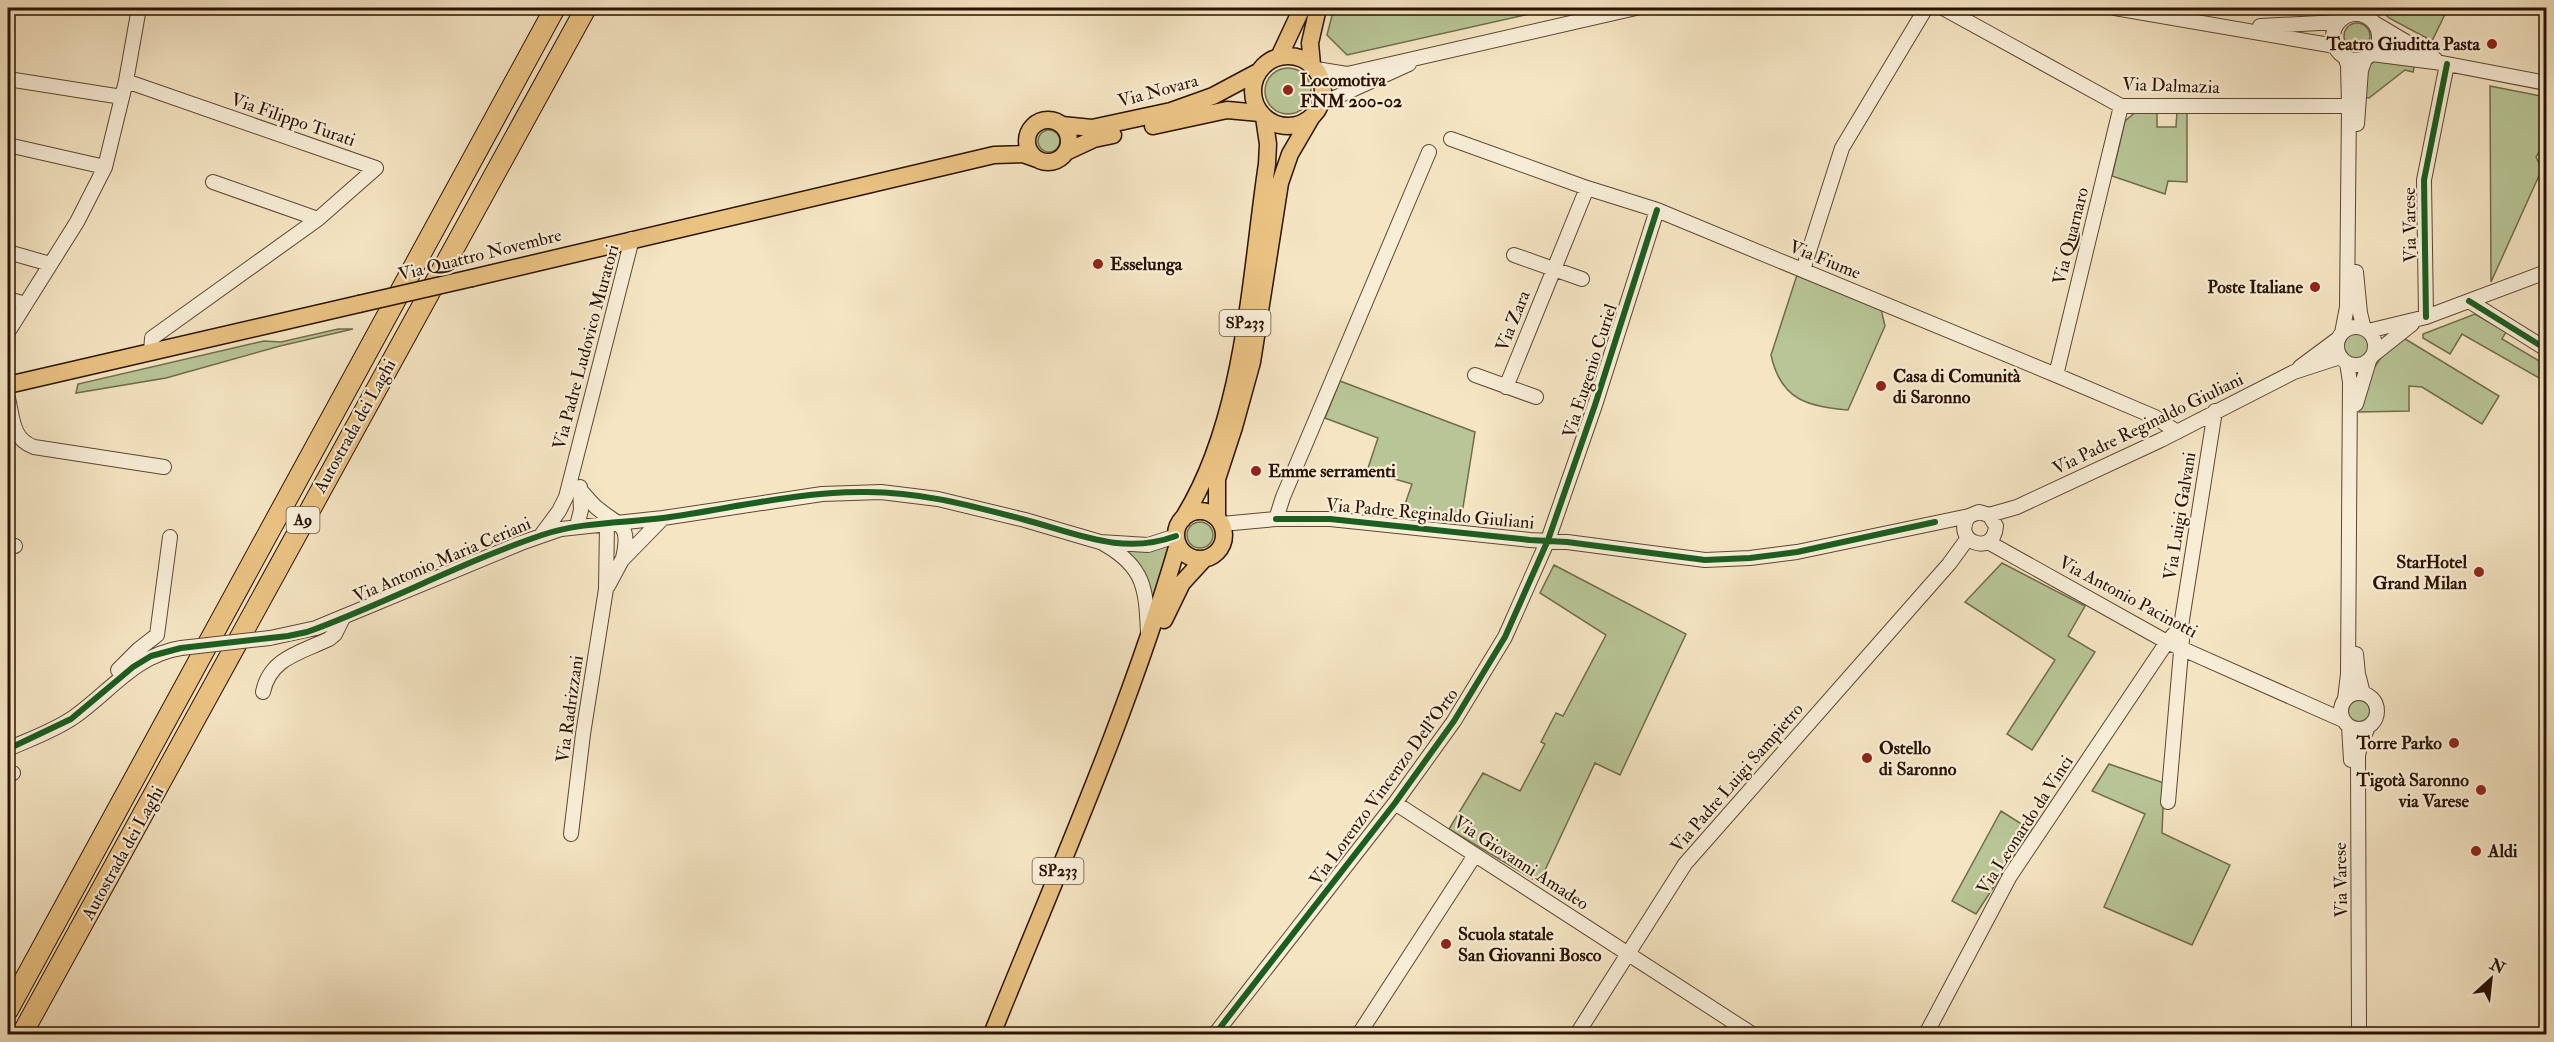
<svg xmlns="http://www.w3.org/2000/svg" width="2554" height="1042" font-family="'IM FELL Double Pica',serif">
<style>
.green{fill:#b8c596;stroke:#716c4b;stroke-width:1.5}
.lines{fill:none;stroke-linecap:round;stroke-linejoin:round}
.minor-casing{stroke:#5d4731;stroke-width:16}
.major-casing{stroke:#2a1200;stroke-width:19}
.highway-casing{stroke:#2a1200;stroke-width:22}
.minor{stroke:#f8eed8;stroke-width:14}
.major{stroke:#eac282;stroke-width:16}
.highway{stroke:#eac282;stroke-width:20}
.minor-bridge-casing{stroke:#5d4731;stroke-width:16;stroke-linecap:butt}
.major-bridge-casing{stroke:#2a1200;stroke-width:19;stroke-linecap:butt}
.minor-bridge{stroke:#f8eed8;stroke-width:14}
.major-bridge{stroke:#eac282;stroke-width:16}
.cycleway-casing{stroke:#f8eed8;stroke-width:10}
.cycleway{stroke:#1b5e20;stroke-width:6}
.poi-dot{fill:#8f2418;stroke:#f8eed8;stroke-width:2}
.labels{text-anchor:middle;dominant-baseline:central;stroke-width:4.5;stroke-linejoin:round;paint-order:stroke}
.shield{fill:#f8eed8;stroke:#685441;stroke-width:1.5}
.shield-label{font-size:16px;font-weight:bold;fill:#2a1200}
.poi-label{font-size:18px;font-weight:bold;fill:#2a1200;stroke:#f8eed8;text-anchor:start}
.street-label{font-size:18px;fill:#2a1200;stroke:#f8eed8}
</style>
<rect width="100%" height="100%" fill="#f5e5c3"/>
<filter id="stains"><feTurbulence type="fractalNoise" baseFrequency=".00333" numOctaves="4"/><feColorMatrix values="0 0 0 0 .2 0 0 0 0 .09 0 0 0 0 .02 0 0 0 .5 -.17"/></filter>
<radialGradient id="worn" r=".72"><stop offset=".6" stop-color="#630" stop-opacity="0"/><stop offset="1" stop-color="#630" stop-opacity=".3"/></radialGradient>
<path class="green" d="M 1334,8 L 1556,8 L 1347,55 L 1327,35 Z
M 2292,8 L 2335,8 L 2334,10 L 2326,14 L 2292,13 Z
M 2379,8 L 2448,8 L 2432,41 L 2389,18 Z
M2344 36a13 13 0 1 1 26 0a13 13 0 1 1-26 0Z
M 2379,58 L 2415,64 L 2413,72 L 2405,70 L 2369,98 L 2364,97 L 2368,66 Z
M1265 91a23 23 0 1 1 46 0a23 23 0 1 1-46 0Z
M 2490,86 L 2546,97 L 2546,140 L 2536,157 L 2542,169 L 2491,282 Z
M 2157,110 L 2157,127 L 2176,127 L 2177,111 L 2187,110 L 2187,182 L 2168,181 L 2165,194 L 2112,176 L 2125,121 L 2137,111 Z
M1038 141a11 11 0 1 1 22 0a11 11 0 1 1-22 0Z
M 1797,275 L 1881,309 L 1885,326 L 1848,410 C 1808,406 1781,401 1771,355 Z
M 2475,314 L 2506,332 L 2502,339 L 2546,365 L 2546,382 L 2462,334 L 2450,354 L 2423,338 L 2423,334 Z
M 338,329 L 353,329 L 280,346 L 166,378 L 76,393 L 78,384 L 264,341 L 281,342 Z
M2344 346a13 13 0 1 1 26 0a13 13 0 1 1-26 0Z
M 2402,337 L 2499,396 L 2482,424 L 2422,387 L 2409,386 L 2409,411 L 2359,412 C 2364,379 2377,357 2402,337 Z
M 1340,381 L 1475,432 L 1461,520 L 1402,513 L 1412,484 L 1367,471 L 1378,438 L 1325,418 Z
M1187 535a13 13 0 1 1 26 0a13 13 0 1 1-26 0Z
M 1169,544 L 1169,555 L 1152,610 L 1121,548 Z
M 2002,563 L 2085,606 L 2068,636 L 2095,652 L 2032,750 L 2007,734 L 2055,660 L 1965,602 Z
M 1554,565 L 1686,634 L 1620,775 L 1595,763 L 1539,883 L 1449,829 L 1483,773 L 1520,791 L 1545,744 L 1541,742 L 1556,713 L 1563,716 L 1606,635 L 1540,593 Z
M2347 711a12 12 0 1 1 24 0a12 12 0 1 1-24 0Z
M 2109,764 L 2164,783 L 2162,833 L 2230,865 L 2192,945 L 2104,907 L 2145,814 L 2092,791 Z
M 2001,811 L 2031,830 L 1976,914 L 1952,901 Z"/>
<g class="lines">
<g class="minor-casing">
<path id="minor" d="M 1943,8 L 2121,106 L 2349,106
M 2115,8 L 2335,46
M2333 37a23 23 0 1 1 46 0a23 23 0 1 1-46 0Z
M 2376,24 L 2435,59
M 2260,26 L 2339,22
M 2372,54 L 2442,63 L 2546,83
M 1316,69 L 1347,74 L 1356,72 L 1636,8
M 8,79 L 122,97
M 126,81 L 376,168 L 318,219 L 152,338 L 151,352
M 1321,104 L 1409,64
M 2357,124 L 2361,70 L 2365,59
M 1451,139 L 1587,188 L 1657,210 L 2056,375 L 2155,417 L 2177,432
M 8,145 L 105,167
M 213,182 L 318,219
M 8,252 L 50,264
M 1514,255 L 1582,279
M 1803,270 L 1842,148 L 1926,8
M 2356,272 L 2360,313 L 2364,329
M 8,299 L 25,304
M 2469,301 L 2546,349
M 2426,317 L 2424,180 L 2447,64
M2337 346a19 19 0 1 1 38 0a19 19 0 1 1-38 0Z
M 2368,331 L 2426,317 L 2546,272
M 8,332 L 77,222 L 105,167 L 126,81 L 139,8
M 2342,333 L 2347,307 L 2349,106 L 2348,65 L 2345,57
M 2373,355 L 2412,324
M 2300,367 L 2339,338
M 1475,375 L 1536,397
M 2056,375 L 2121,106
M 1506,387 L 1587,188
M 8,398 C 13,419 12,439 34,447 L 164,467
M 2356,404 L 2369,361
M 580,490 C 586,496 591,503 597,508 C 620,527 631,523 623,558
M 1969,516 C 1950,541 1994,558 1996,526 L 1989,515
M 1276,519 L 1283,497 L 1429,152
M 1222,524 L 1276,519 L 1330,519 L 1530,540 L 1567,542 L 1705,560 L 1750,558 L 1797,552 L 1969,516 L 1979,512 L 1989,515 L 2017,507 L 2161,440 L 2294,372 L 2340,357
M 577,526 L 581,510 L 580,487
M 542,534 L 559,511 L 566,497 L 632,239
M 1988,542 L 2167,642 L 2343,720
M 1104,544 C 1145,567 1146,589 1148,633
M 8,545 L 15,546
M 608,586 L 622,560 L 663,518
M 270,638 L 316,628 L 521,543 L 561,529 L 663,518 L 822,494 L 881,492 L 938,499 L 1025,520 L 1100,542 L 1148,545 L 1176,536
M 2356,654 L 2358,674 L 2363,693
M 118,670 L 139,649 L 157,635 L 170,537
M 263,692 C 270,658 300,653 329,639 L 335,634 L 343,618
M2341 711a18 18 0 1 1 36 0a18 18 0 1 1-36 0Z
M 2345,699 L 2348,674 L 2350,382 L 2347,363
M 2349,726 L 2351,760
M 8,749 C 30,739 54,731 74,717 C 110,692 135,655 181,648
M 8,772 L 13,773
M 2168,802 L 2182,640
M 1395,803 L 1752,1034
M 571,834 L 583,734 L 606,589 L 607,524
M 1215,1034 L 1395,803 L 1454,721 L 1505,637 L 1548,540 L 1595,405 L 1657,210
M 1359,1034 L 1475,855
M 1577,1034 L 1685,864 L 1949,564 L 1968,538
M 1926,1034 L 2010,876 L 2167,642 L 2181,626 L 2215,411
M 2359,1034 L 2358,756 L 2360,745 L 2368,727"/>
</g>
<g class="major-casing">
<path id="major" d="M1253 91a35 35 0 1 1 70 0a35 35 0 1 1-70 0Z
M 1279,57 L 1302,8
M 1312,65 L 1310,43 L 1318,8
M1027 141a21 21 0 1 1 42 0a21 21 0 1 1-42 0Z
M 1062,125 L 1092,128 L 1171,111 L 1213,96 L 1258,72
M 1153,126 L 1227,110 L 1260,113
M 1066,152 L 1094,139 L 1113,135
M 472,278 L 994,155 L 1023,154 L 1037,159
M 8,385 L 359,304
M1176 535a24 24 0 1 1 48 0a24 24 0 1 1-48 0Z
M 1217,518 L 1217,479 L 1234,427 L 1252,362 L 1280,183 L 1290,154 L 1311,118
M 1182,520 C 1245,421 1250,278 1267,164 L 1268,144 L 1264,117
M 1164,620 L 1182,583 L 1204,559
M 992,1034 C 1057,873 1129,712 1178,544"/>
</g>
<g class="highway-casing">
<path id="highway" d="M 8,1010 L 555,8
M 22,1034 L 586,8"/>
</g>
<use href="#minor" class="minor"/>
<use href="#major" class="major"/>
<use href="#highway" class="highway"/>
<g class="minor-bridge-casing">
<path id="minor-bridge" d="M 181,648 L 270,638"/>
</g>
<g class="major-bridge-casing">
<path id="major-bridge" d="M 359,304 L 472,278"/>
</g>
<use href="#minor-bridge" class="minor-bridge"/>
<use href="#major-bridge" class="major-bridge"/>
<g class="cycleway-casing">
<path id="cycleway" d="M 2469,301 L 2546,349
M 2426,317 L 2424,180 L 2447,64
M 1276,519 L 1330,519 L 1530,540 L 1567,542 L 1705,560 L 1750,558 L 1797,552 L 1935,522
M 8,749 L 71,719 L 133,667 L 151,656 L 181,648 L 288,636 L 307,632 C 387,603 462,562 542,535 C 581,522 623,523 663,518 C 729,509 795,492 861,492 C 917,491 969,505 1022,519 C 1076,533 1121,556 1176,536
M 1215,1034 L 1395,803 L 1454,721 L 1505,637 L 1548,540 L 1595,405 L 1657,210"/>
</g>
<use href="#cycleway" class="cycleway"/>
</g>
<g class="poi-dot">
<circle cx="2492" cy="44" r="6"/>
<circle cx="1288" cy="90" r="6"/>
<circle cx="1098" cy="264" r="6"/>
<circle cx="2315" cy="287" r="6"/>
<circle cx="1881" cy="386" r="6"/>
<circle cx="1256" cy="471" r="6"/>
<circle cx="2479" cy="572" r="6"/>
<circle cx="2454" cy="743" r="6"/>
<circle cx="1867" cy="758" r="6"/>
<circle cx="2481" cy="790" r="6"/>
<circle cx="2476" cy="851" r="6"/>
<circle cx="1446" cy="944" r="6"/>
</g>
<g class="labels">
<g class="shield">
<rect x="1219.5" y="310" width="51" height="26" rx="4.5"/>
<rect x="286.5" y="507" width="33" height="26" rx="4.5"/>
<rect x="1032.5" y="858" width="51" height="26" rx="4.5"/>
</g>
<g class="shield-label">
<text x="1245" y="323">SP233</text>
<text x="303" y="520">A9</text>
<text x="1058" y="871">SP233</text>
</g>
<g class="poi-label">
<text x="2480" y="44" text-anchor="end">Teatro Giuditta Pasta</text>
<text x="1300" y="80">Locomotiva<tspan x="1300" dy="21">FNM 200-02</tspan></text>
<text x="1110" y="264">Esselunga</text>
<text x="2303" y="287" text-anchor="end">Poste Italiane</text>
<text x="1893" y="376">Casa di Comunità<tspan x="1893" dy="21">di Saronno</tspan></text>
<text x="1268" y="471">Emme serramenti</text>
<text x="2467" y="562" text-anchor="end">StarHotel<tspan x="2467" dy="21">Grand Milan</tspan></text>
<text x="2442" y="743" text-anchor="end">Torre Parko</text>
<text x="1879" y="748">Ostello<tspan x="1879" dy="21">di Saronno</tspan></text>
<text x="2469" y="780" text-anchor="end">Tigotà Saronno<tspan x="2469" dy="21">via Varese</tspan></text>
<text x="2488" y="851">Aldi</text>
<text x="1458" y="934">Scuola statale<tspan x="1458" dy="21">San Giovanni Bosco</tspan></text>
</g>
<g class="street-label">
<text transform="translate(2171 86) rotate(2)">Via Dalmazia</text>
<text transform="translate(1158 91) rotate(-15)">Via Novara</text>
<text transform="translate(293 120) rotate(19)">Via Filippo Turati</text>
<text transform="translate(2410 225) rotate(-91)">Via Varese</text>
<text transform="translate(2071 236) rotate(-76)">Via Quarnaro</text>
<text transform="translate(480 255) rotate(-14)">Via Quattro Novembre</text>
<text transform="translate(1825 260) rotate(22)">Via Fiume</text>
<text transform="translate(1513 321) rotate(-68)">Via Zara</text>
<text transform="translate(586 347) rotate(-75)">Via Padre Ludovico Muratori</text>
<text transform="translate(1590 371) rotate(-72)">Via Eugenio Curiel</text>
<text transform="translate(2148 424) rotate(-26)">Via Padre Reginaldo Giuliani</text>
<text transform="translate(355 426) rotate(-61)">Autostrada dei Laghi</text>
<text transform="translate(1430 514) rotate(5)">Via Padre Reginaldo Giuliani</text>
<text transform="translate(2180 516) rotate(-81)">Via Luigi Galvani</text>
<text transform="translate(442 560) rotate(-23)">Via Antonio Maria Ceriani</text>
<text transform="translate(2128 597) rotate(28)">Via Antonio Pacinotti</text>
<text transform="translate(570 709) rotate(-82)">Via Radrizzani</text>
<text transform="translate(1737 778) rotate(-49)">Via Padre Luigi Sampietro</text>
<text transform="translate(1384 787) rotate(-54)">Via Lorenzo Vincenzo Dell'Orto</text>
<text transform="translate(2025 825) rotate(-57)">Via Leonardo da Vinci</text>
<text transform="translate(123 853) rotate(-61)">Autostrada dei Laghi</text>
<text transform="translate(1521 863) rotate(33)">Via Giovanni Amadeo</text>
<text transform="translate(2341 880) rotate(-91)">Via Varese</text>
</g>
</g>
<rect width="2554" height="1042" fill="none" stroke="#f5e5c3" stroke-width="30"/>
<rect x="9" y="9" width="2536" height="1024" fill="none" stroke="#2a1200" stroke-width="3"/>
<rect x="15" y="15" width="2524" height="1012" fill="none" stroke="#2a1200" stroke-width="1.5"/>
<g transform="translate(2491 979) rotate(27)" stroke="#f8eed8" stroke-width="4.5" paint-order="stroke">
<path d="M0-4.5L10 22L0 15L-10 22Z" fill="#2a1200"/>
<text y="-9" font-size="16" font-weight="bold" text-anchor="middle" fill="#2a1200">N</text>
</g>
<rect width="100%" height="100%" filter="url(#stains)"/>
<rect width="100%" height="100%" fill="url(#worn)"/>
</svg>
